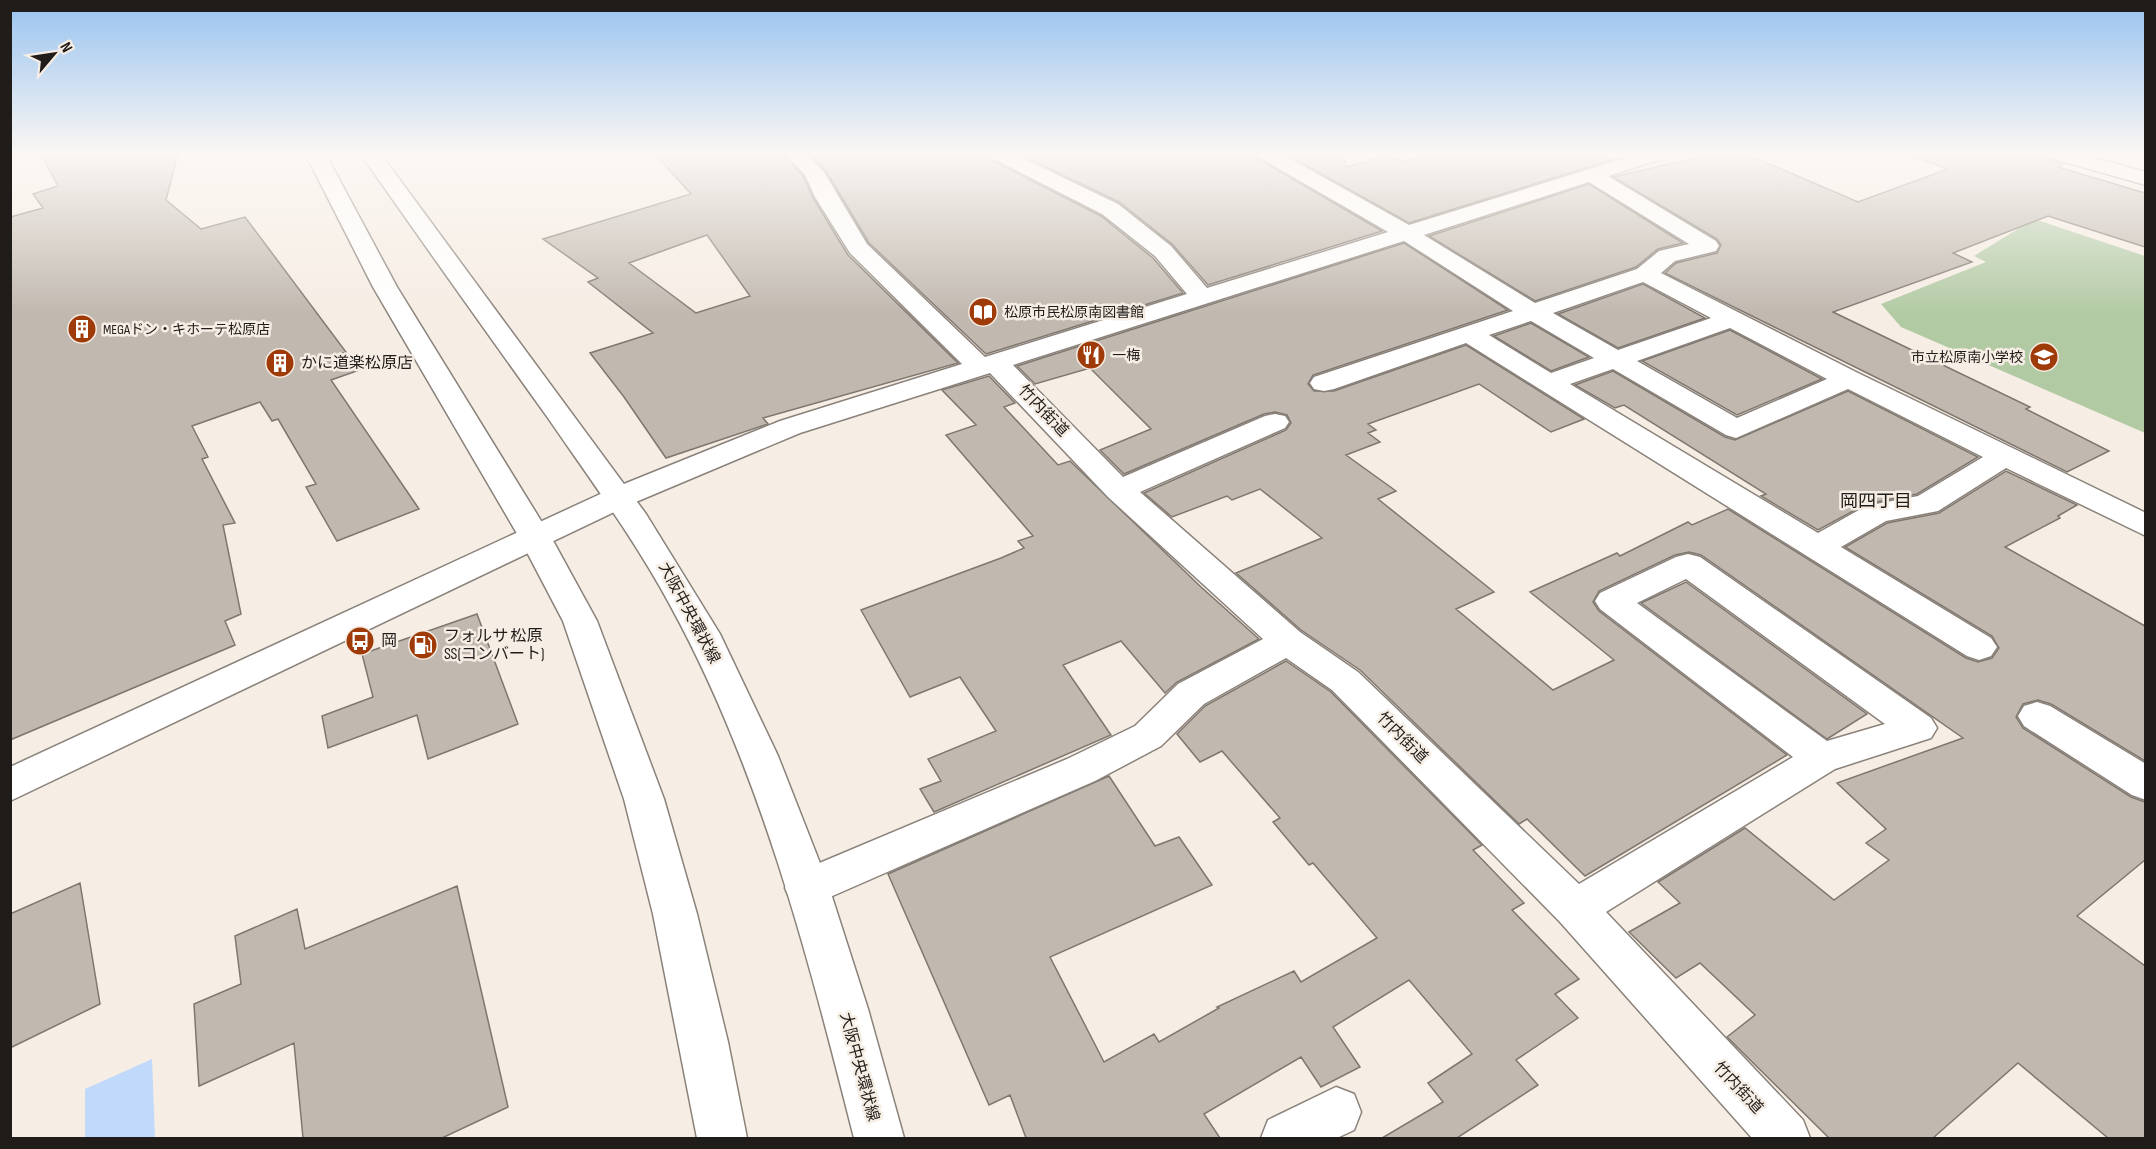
<svg xmlns="http://www.w3.org/2000/svg" width="2156" height="1149" font-family="'Sofia Sans Condensed','Noto Sans JP',sans-serif">
<style>
.green{fill:#b2caa4}
.water{fill:#c1d9fb}
.building{fill:#c1b9b0;stroke:#7f776f;stroke-width:1.5;fill-rule:evenodd}
.lines{fill:none;stroke-linecap:round;stroke-linejoin:round}
.minor-casing{stroke:#8a827a;stroke-width:3}
.major-casing{stroke:#8a827a;stroke-width:3}
.minor{fill:#fff;fill-rule:evenodd}
.major{fill:#fff;fill-rule:evenodd}
.labels{text-anchor:middle;dominant-baseline:central;stroke-width:5;stroke-linejoin:round;paint-order:stroke}
.far-poi-label{font-size:14px;fill:#1f1c19;stroke:#f6ede4;text-anchor:start}
.poi-label{font-size:16px;fill:#1f1c19;stroke:#f6ede4;text-anchor:start}
.street-label{font-size:16px;fill:#1f1c19;stroke:#f6ede4}
.neighbourhood-label{font-size:18px;fill:#1f1c19;stroke:#f6ede4}
</style>
<rect width="100%" height="100%" fill="#f6ede4"/>
<path class="green" d="M 2034,219 L 2145,256 L 2145,433 L 1901,327 L 1881,304 L 1986,262 L 1974,256 Z"/>
<path class="water" d="M 152,1059 L 155,1138 L 85,1138 L 85,1089 Z"/>
<path class="building" d="M 40,153 L 178,153 L 166,200 L 201,229 L 245,217 L 346,352 L 343,353 L 357,371 L 331,380 L 419,509 L 337,541 L 306,487 L 316,484 L 278,419 L 272,421 L 260,402 L 192,426 L 208,457 L 202,459 L 235,523 L 223,525 L 241,614 L 225,621 L 235,645 L 10,740 L 10,217 L 43,208 L 33,194 L 58,186 Z
M 654,153 L 782,153 L 803,176 L 813,198 L 848,255 L 958,363 L 763,418 L 768,424 L 666,458 L 624,397 L 590,353 L 653,333 L 588,282 L 598,278 L 543,239 L 691,194 ZM 707,235 L 750,296 L 696,313 L 629,263 Z
M 808,153 L 985,153 L 989,159 L 1101,216 L 1153,258 L 1183,293 L 986,354 L 869,243 L 826,171 Z
M 1017,153 L 1254,153 L 1258,159 L 1382,231 L 1208,285 L 1172,244 L 1119,202 Z
M 1284,153 L 1344,153 L 1346,167 L 1390,155 L 1403,162 L 1439,153 L 1595,153 L 1611,160 L 1409,223 Z
M 1716,153 L 1744,153 L 1858,202 L 1948,169 L 1914,157 L 1914,153 L 2042,153 L 2046,159 L 2065,164 L 2058,167 L 2145,193 L 2145,247 L 2048,216 L 1953,253 L 1972,262 L 1833,312 L 2030,407 L 2026,409 L 2109,451 L 2067,472 L 1665,273 L 1676,263 L 1717,253 L 1721,245 L 1717,239 L 1613,177 Z
M 1589,184 L 1683,243 L 1658,249 L 1636,267 L 1535,301 L 1429,236 Z
M 1404,243 L 1508,310 L 1313,375 L 1308,384 L 1314,391 L 1334,391 L 1466,345 L 1584,419 L 1551,432 L 1479,384 L 1368,424 L 1376,430 L 1368,433 L 1380,442 L 1346,455 L 1396,491 L 1378,499 L 1494,592 L 1456,609 L 1553,690 L 1614,660 L 1530,592 L 1617,553 L 1620,556 L 1688,522 L 1692,525 L 1728,509 L 1966,658 L 1978,662 L 1992,658 L 1999,648 L 1992,636 L 1845,547 L 1887,523 L 1939,513 L 2006,471 L 2077,505 L 2058,516 L 2060,518 L 2005,547 L 2145,626 L 2145,761 L 2051,704 L 2038,700 L 2023,704 L 2016,717 L 2023,728 L 2131,797 L 2145,802 L 2145,860 L 2077,916 L 2145,966 L 2145,1138 L 2108,1138 L 2018,1063 L 1933,1138 L 1829,1138 L 1727,1037 L 1755,1015 L 1700,963 L 1676,978 L 1629,932 L 1680,903 L 1658,882 L 1745,828 L 1834,900 L 1889,860 L 1866,843 L 1886,829 L 1837,783 L 1963,738 L 1701,555 L 1689,552 L 1675,555 L 1599,591 L 1593,602 L 1599,611 L 1787,755 L 1585,876 L 1527,819 L 1519,824 L 1360,670 L 1301,630 L 1236,573 L 1322,538 L 1260,489 L 1232,500 L 1227,496 L 1172,517 L 1144,493 L 1286,430 L 1291,423 L 1287,415 L 1275,412 L 1264,414 L 1124,474 L 1100,450 L 1151,429 L 1090,368 L 1035,384 L 1017,366 Z
M 1643,284 L 1705,318 L 1618,348 L 1558,314 Z
M 1531,323 L 1589,357 L 1551,371 L 1494,336 Z
M 1730,330 L 1822,379 L 1737,415 L 1642,361 Z
M 1613,371 L 1725,437 L 1735,440 L 1848,391 L 1978,457 L 1917,494 L 1866,504 L 1818,530 L 1761,496 L 1766,494 L 1624,405 L 1615,408 L 1575,385 Z
M 989,376 L 1015,403 L 1004,407 L 1058,465 L 1070,461 L 1201,587 L 1259,639 L 1177,682 L 1165,693 L 1121,641 L 1063,665 L 1111,735 L 934,812 L 920,789 L 941,781 L 928,759 L 996,731 L 960,677 L 910,697 L 861,610 L 1001,558 L 1024,548 L 1018,541 L 1033,536 L 946,435 L 976,425 L 942,390 Z
M 1686,582 L 1867,714 L 1827,739 L 1641,603 Z
M 477,614 L 518,724 L 428,759 L 417,715 L 328,748 L 322,716 L 373,697 L 362,654 Z
M 1286,661 L 1331,692 L 1482,845 L 1473,850 L 1524,903 L 1512,910 L 1579,979 L 1555,994 L 1578,1018 L 1516,1060 L 1538,1085 L 1457,1138 L 1382,1138 L 1443,1102 L 1428,1083 L 1472,1054 L 1409,980 L 1333,1027 L 1360,1067 L 1321,1087 L 1301,1057 L 1204,1114 L 1220,1138 L 1026,1138 L 1010,1095 L 989,1105 L 888,874 L 1109,776 L 1155,846 L 1179,837 L 1212,885 L 1050,957 L 1104,1062 L 1154,1034 L 1159,1042 L 1219,1008 L 1217,1007 L 1294,971 L 1301,982 L 1377,938 L 1313,863 L 1309,865 L 1273,822 L 1280,818 L 1222,751 L 1200,762 L 1177,734 L 1205,706 Z
M 80,883 L 100,1004 L 10,1048 L 10,914 Z
M 457,886 L 508,1107 L 442,1138 L 303,1138 L 294,1043 L 199,1086 L 194,1004 L 241,984 L 235,936 L 297,909 L 305,949 Z"/>
<g class="lines">
<g class="minor-casing">
<path id="minor" d="M 784,153 L 805,153 L 824,172 L 867,244 L 985,357 L 1187,294 L 1155,256 L 1102,214 L 990,157 L 987,153 L 1012,153 L 1118,204 L 1171,246 L 1207,288 L 1388,232 L 1259,157 L 1256,153 L 1280,153 L 1409,225 L 1641,153 L 1671,153 L 1668,157 L 1608,176 L 1716,241 L 1719,246 L 1716,251 L 1675,261 L 1661,273 L 1858,373 L 2146,513 L 2146,536 L 2006,468 L 1938,511 L 1886,521 L 1841,547 L 1991,638 L 1997,647 L 1991,656 L 1979,660 L 1967,656 L 1466,343 L 1334,389 L 1324,391 L 1314,389 L 1310,383 L 1314,377 L 1513,311 L 1404,241 L 1013,365 L 1123,477 L 1265,416 L 1275,414 L 1285,416 L 1289,422 L 1285,428 L 1140,492 L 1300,632 L 1358,672 L 1579,884 L 1793,757 L 1600,609 L 1595,601 L 1600,593 L 1676,557 L 1688,554 L 1700,557 L 1931,718 L 1937,728 L 1931,738 L 1835,769 L 1606,912 L 1803,1120 L 1810,1138 L 1752,1138 L 1560,922 L 1332,690 L 1286,658 L 1204,704 L 1161,746 L 1095,781 L 821,901 L 806,907 L 791,901 L 785,888 L 791,875 L 1067,759 L 1135,726 L 1178,684 L 1263,639 L 1108,497 L 990,373 L 800,433 L 631,504 L 10,801 L 10,767 L 609,490 L 780,421 L 962,364 L 850,253 L 815,197 L 805,175 ZM 1589,182 L 1689,244 L 1659,251 L 1637,269 L 1535,303 L 1424,235 ZM 1643,282 L 1711,318 L 1618,350 L 1553,313 ZM 1531,321 L 1594,358 L 1551,373 L 1489,335 ZM 1730,328 L 1827,379 L 1737,418 L 1637,361 ZM 1613,369 L 1726,435 L 1736,438 L 1848,389 L 1983,457 L 1918,496 L 1866,506 L 1818,533 L 1570,384 ZM 1686,579 L 1885,724 L 1827,741 L 1637,603 Z
M 2044,153 L 2075,153 L 2146,172 L 2146,185 L 2047,157 Z
M 2037,702 L 2050,706 L 2146,764 L 2146,800 L 2132,795 L 2024,726 L 2018,716 L 2024,706 Z
M 1336,1087 L 1354,1094 L 1361,1112 L 1354,1130 L 1337,1138 L 1261,1138 L 1268,1120 Z"/>
</g>
<g class="major-casing">
<path id="major" d="M 305,153 L 325,153 L 397,287 L 551,537 L 597,621 L 664,799 L 697,914 L 728,1042 L 747,1138 L 697,1138 L 653,914 L 624,799 L 563,621 L 519,537 L 373,287 Z
M 360,153 L 380,153 L 646,514 L 720,634 L 778,756 L 827,881 L 868,1009 L 904,1138 L 854,1138 C 808,957 761,771 670,605 C 635,540 590,479 548,418 C 485,330 422,242 360,153 Z"/>
</g>
<use href="#minor" class="minor"/>
<use href="#major" class="major"/>
</g>
<linearGradient id="sky" x2="0" y2="1"><stop stop-color="#98c3f0"/><stop offset="0.49" stop-color="#fbf7f3"/><stop offset="1" stop-color="#fbf7f3" stop-opacity="0"/></linearGradient>
<rect width="2156" height="314" fill="url(#sky)"/>
<defs>
<g id="library-disc" transform="scale(1.5)"><circle r="9.5" fill="#9f3b09" stroke="#f6ede4"/><path d="M-6-4Q-3-5.5-.7-3.5V5Q-3 3-6 4ZM6-4Q3-5.5 .7-3.5V5Q3 3 6 4Z" fill="#fff"/></g>
<g id="building-disc" transform="scale(1.5)"><circle r="9.5" fill="#9f3b09" stroke="#f6ede4"/><path d="M-4-6H4V6H1V3H-1V6H-4ZM-2.5-4.3h1.7v1.8h-1.7ZM.8-4.3h1.7v1.8H.8ZM-2.5-1h1.7V.8h-1.7ZM.8-1h1.7V.8H.8Z" fill="#fff"/></g>
<g id="restaurant-disc" transform="scale(1.5)"><circle r="9.5" fill="#9f3b09" stroke="#f6ede4"/><path d="M-5-6h1v4h1v-4h1v4h1v-4h1v5L-1.5 .5V6h-2V.5L-5-1ZM5-6V6H3V1.5H1.5Q1.5-4 5-6Z" fill="#fff"/></g>
<g id="school-disc" transform="scale(1.5)"><circle r="9.5" fill="#9f3b09" stroke="#f6ede4"/><path d="M0-5L7-2L0 1L-7-2ZM-4 1L0 2.5L4 1V4Q0 6-4 4Z" fill="#fff"/></g>
<g id="bus-disc" transform="scale(1.5)"><circle r="9.5" fill="#9f3b09" stroke="#f6ede4"/><path d="M-5-6H5V4H4V6H2V4H-2V6H-4V4H-5ZM-3.5-4V0h7V-4ZM-3.5 1.2v1.5H-2V1.2ZM2 1.2v1.5H3.5V1.2Z" fill="#fff"/></g>
<g id="fuel-disc" transform="scale(1.5)"><circle r="9.5" fill="#9f3b09" stroke="#f6ede4"/><path d="M-5.5-6h7V0h2V4h1.3V-2.5L3-4.5l.8-.8L6-3V5H2.5V1h-1V6h-7ZM-4.2-4.7v3.2H.2V-4.7Z" fill="#fff"/></g>
</defs>
<g fill-rule="evenodd">
<use href="#library-disc" x="983" y="312"/>
<use href="#building-disc" x="82" y="329"/>
<use href="#restaurant-disc" x="1091" y="355"/>
<use href="#school-disc" x="2044" y="357"/>
<use href="#building-disc" x="280" y="363"/>
<use href="#bus-disc" x="360" y="641"/>
<use href="#fuel-disc" x="423" y="645"/>
</g>
<g class="labels">
<g class="far-poi-label">
<text x="1004" y="312">松原市民松原南図書館</text>
<text x="103" y="329">MEGAドン・キホーテ松原店</text>
<text x="1112" y="355">一梅</text>
<text x="2023" y="357" text-anchor="end">市立松原南小学校</text>
</g>
<g class="poi-label">
<text x="301" y="363">かに道楽松原店</text>
<text x="444" y="636">フォルサ 松原<tspan x="444" dy="18">SS(コンバート)</tspan></text>
<text x="381" y="641">岡</text>
</g>
<g class="street-label">
<text transform="translate(1043 411) rotate(46)">竹内街道</text>
<text transform="translate(689 613) rotate(62)">大阪中央環状線</text>
<text transform="translate(1402 738) rotate(45)">竹内街道</text>
<text transform="translate(859 1067) rotate(75)">大阪中央環状線</text>
<text transform="translate(1738 1088) rotate(47)">竹内街道</text>
</g>
<g class="neighbourhood-label">
<text x="1876" y="501">岡四丁目</text>
</g>
</g>
<rect width="2156" height="1149" fill="none" stroke="#1f1c19" stroke-width="24"/>
<g transform="translate(54 54) rotate(61)" stroke="#f6ede4" stroke-width="4.5" paint-order="stroke">
<path d="M0-4.5L10 22L0 15L-10 22Z" fill="#1f1c19"/>
<text y="-9" font-size="16" font-weight="bold" text-anchor="middle" fill="#1f1c19">N</text>
</g>
</svg>
